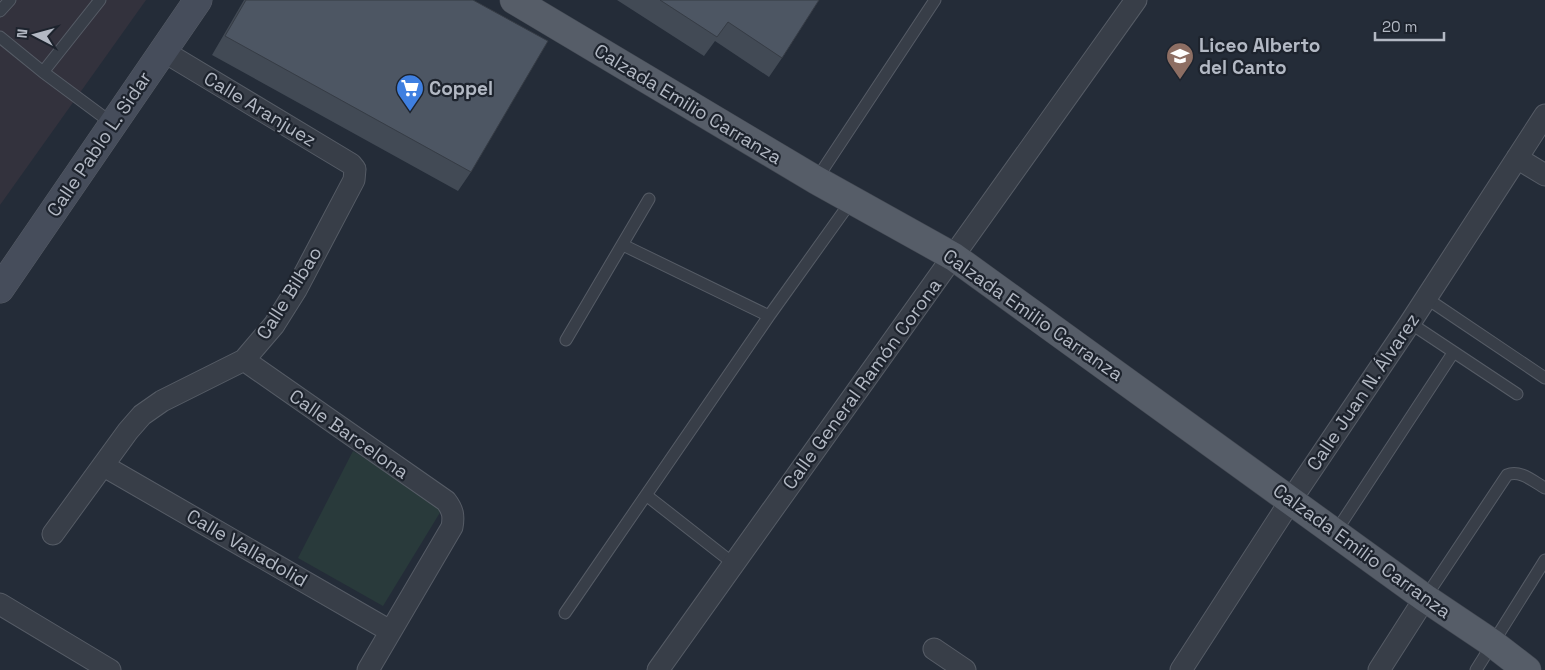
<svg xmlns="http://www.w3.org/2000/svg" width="1545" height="670" font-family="'Space Grotesk',sans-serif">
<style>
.medical{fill:#33323d}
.green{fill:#293a3b}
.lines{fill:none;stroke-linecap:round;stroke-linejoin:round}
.lane-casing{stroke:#565c66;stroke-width:13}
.street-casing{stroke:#565c66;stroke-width:23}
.secondary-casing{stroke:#565c66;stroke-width:29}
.primary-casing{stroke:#414751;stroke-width:29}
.lane{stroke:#383e48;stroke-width:11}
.street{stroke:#383e48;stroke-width:21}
.secondary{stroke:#464d5b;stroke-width:28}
.primary{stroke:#565d68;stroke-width:28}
.wall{fill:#424a55}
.building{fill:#4d5663;stroke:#363c45}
.labels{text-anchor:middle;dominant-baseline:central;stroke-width:4.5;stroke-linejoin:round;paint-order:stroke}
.poi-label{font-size:19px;font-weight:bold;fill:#b3b9c4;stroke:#1d232d;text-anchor:start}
.street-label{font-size:19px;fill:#b3b9c4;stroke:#1d232d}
</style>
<rect width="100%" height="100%" fill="#242c38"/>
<path class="medical" d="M 0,0 L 146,0 L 0,205 Z"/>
<path class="green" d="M 353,451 L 444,506 L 383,606 L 298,558 Z"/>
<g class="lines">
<g class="lane-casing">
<path id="lane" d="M 0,11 L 10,0
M 0,37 L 43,72 L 113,124
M 43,72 L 100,0
M 816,180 L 935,0
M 623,245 L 769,316
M 1426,298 L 1545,378
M 1410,323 L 1517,394
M 566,340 L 649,199
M 646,495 L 734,564
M 1335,533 L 1453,353
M 1425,598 L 1507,475 C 1520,469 1534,482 1545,488
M 565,613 L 769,316 L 852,200
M 1476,670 L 1545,560"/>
</g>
<g class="street-casing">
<path id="street" d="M 1517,158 L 1545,175
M 244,360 L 446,501 C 453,510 454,516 452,527 L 368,670
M 104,466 L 390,631
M 53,534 L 128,431 L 142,415 L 162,401 L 244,360 L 274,325 L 296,290 L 354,180 L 355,169 L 351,164 L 163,51
M 0,604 L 110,670
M 934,649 L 965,670
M 658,670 L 1136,0
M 1181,670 L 1291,500 L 1410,323 L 1545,115
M 1379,670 L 1425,598"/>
</g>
<g class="secondary-casing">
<path id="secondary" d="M 0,289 L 198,0"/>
</g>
<g class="primary-casing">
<path id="primary" d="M 514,0 L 816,180 L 954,257 L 1425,598 L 1492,643 L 1527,670"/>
</g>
<use href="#lane" class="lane"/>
<use href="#street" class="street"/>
<use href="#secondary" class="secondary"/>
<use href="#primary" class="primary"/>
</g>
<path class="wall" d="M 244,0 L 473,0 L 471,172 L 458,191 L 212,55 Z
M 617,0 L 819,0 L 782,58 L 769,77 L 715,41 L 704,56 Z"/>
<path class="building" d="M 246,0 L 473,0 L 548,41 L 471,172 L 225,36 Z
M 660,0 L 819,0 L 782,58 L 728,22 L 717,37 Z"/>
<defs>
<g id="school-pin" transform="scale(1.4375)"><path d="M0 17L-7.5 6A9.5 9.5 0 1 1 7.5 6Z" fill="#8d6e63" stroke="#1d232d"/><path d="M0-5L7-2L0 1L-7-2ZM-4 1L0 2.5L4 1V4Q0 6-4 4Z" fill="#fff"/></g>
<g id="supermarket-pin" transform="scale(1.4375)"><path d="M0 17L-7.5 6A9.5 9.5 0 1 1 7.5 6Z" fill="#3f7fe0" stroke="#1d232d"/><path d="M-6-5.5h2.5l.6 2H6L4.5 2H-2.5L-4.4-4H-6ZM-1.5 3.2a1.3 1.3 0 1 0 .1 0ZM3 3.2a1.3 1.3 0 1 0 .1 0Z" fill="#fff"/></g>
</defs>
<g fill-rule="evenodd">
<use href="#school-pin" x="1180" y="56"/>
<use href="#supermarket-pin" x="410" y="88"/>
</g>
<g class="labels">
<g class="poi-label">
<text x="1199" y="45">Liceo Alberto<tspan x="1199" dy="22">del Canto</tspan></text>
<text x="429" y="88">Coppel</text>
</g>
<g class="street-label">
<text transform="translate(688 104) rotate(31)">Calzada Emilio Carranza</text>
<text transform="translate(260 109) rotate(31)">Calle Aranjuez</text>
<text transform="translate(99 144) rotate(-56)">Calle Pablo L. Sidar</text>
<text transform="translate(289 293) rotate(-58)">Calle Bilbao</text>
<text transform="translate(1033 315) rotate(35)">Calzada Emilio Carranza</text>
<text transform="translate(862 384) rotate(-54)">Calle General Ramón Corona</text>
<text transform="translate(1363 392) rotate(-56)">Calle Juan N. Álvarez</text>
<text transform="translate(349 434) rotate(35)">Calle Barcelona</text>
<text transform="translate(247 548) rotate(30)">Calle Valladolid</text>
<text transform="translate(1362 551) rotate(36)">Calzada Emilio Carranza</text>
</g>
</g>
<g transform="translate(35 35) rotate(276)" stroke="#1d232d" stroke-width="4" paint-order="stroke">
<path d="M0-4L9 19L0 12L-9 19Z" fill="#b3b9c4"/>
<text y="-8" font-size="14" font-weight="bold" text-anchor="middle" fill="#b3b9c4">N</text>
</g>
<path d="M1375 32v8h69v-8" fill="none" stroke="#b3b9c4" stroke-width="2.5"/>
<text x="1382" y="32" font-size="15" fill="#b3b9c4" stroke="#1d232d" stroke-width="4" paint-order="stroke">20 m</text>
</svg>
